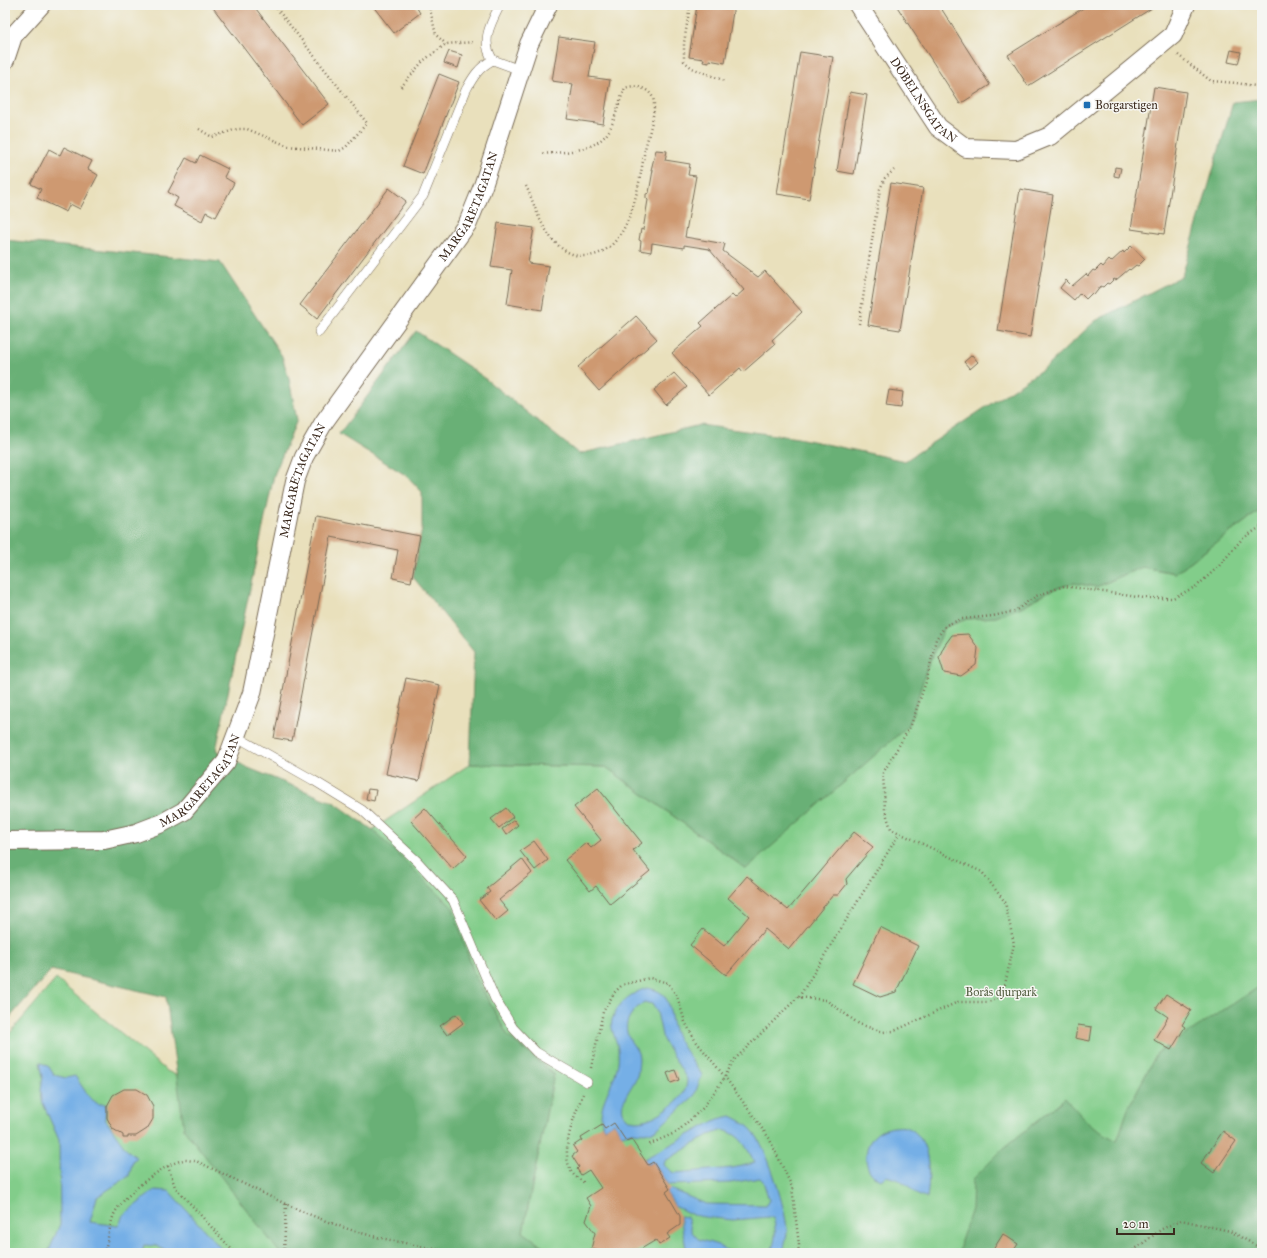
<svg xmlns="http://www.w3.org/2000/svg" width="1267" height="1258" font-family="'IM FELL Great Primer',serif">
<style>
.green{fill:#82cd8a;stroke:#5e7c54}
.forest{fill:#69b076;stroke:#526d4a}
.water{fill:#75afe6;stroke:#586c82;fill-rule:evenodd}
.building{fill:#ce9971}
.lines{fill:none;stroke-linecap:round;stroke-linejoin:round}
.lane-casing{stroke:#786a55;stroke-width:10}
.street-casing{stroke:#786a55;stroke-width:20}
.path{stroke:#786a55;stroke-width:2.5;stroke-dasharray:1 3;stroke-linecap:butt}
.lane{stroke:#fff;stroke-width:9}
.street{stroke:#fff;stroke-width:18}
.poi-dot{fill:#1f6fb2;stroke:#f6f6f2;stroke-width:1.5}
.labels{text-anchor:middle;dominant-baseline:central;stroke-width:3;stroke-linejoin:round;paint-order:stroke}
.street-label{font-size:12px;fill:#3b2a1e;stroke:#f6f6f2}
.poi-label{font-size:12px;fill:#3b2a1e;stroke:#f6f6f2;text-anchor:start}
.park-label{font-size:12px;fill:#505b3e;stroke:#f6f6f2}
</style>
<rect width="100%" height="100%" fill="#f6f6f2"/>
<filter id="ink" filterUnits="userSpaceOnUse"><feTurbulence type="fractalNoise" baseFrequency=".025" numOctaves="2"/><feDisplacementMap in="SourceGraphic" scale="8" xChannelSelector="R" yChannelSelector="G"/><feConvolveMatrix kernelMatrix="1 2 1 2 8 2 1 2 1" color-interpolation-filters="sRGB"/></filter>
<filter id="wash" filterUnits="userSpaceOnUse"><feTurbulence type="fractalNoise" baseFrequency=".012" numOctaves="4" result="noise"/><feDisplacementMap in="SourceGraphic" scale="16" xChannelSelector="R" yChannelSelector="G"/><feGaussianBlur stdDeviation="0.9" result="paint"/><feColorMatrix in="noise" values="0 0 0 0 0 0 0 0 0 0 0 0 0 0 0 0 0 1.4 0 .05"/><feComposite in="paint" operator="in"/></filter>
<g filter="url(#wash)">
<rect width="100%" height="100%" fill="#e9e0bc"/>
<path class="green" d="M 1262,509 L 1262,1253 L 5,1253 L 5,1039 L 56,979 L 167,1071 L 523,1232 L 554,1074 L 508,1036 L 474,974 L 453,908 L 372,830 L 470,764 L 606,767 L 746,869 L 928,665 L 945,627 L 967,619 L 996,617 L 1021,607 L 1051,590 L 1074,583 L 1096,587 L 1142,567 L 1175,573 Z"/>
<path class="forest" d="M 1262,99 L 1262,509 L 1175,573 L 1142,567 L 1096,587 L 1074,583 L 1051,590 L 1021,607 L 996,617 L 967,619 L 945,627 L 928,665 L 909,725 L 746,869 L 606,767 L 470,764 L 474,652 L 413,577 L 422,529 L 422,492 L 407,476 L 339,434 L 416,331 L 478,373 L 579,454 L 700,425 L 798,438 L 905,461 L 1046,367 L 1095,321 L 1182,276 L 1233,102 Z
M 5,240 L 220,262 L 282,356 L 289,379 L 297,420 L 274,475 L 216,750 L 246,767 L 335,803 L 373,830 L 453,908 L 474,974 L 508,1036 L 554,1074 L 523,1232 L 553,1253 L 280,1253 L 184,1129 L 166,997 L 51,970 L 5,1023 Z
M 1262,985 L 1262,1253 L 959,1253 L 961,1241 L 972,1209 L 973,1179 L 1004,1148 L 1065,1098 L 1091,1126 L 1117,1141 L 1129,1106 L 1157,1053 Z"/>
<path class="water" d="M 647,988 C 675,992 667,1012 675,1032 C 680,1046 694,1062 702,1075 L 694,1096 L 656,1130 L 645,1133 L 632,1132 L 622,1135 L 614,1123 L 605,1129 C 593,1112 612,1088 616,1071 C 619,1062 619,1053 617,1044 C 615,1037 610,1028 612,1020 C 617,1003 631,993 647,988 ZM 644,1002 L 652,1004 L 657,1012 L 663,1040 L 687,1079 C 687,1084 686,1089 683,1094 C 675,1106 636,1134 624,1114 C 617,1101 636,1085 638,1072 C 638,1066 640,1059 638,1053 C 636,1048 632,1044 630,1040 C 621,1023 631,1012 644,1002 Z
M 40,1062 L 49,1067 L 54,1075 L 66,1078 L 75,1076 L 89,1097 L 98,1104 L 106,1104 L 105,1119 L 127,1150 L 137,1158 L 133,1160 L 129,1176 L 97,1197 L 90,1222 L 118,1226 L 123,1215 L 155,1190 L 169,1191 L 225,1253 L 170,1253 L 157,1246 L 144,1245 L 142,1253 L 48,1253 L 60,1224 L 59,1140 L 42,1101 L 41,1089 L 43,1077 Z
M 731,1116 C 742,1121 751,1127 757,1137 C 769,1155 785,1207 787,1229 C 787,1237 785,1246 782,1253 L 770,1253 C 776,1241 776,1233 774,1219 L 770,1217 L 733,1220 L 704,1217 L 693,1215 L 672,1205 L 674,1204 L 666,1192 L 670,1189 L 706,1204 L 766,1205 L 769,1200 L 763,1181 L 760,1178 L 730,1183 L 668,1185 L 653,1162 L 648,1165 L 644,1159 L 718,1119 ZM 723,1130 C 742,1135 746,1147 755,1163 L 732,1168 L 674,1173 L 670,1171 L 664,1165 L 665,1161 L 709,1135 Z
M 893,1127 C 897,1127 903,1126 906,1127 C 932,1136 930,1178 927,1198 C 917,1197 914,1191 906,1184 C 901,1180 893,1178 886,1176 L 881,1180 C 859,1172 863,1140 881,1131 C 884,1129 890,1128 893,1127 Z
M 680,1216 L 687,1217 L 692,1232 L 698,1239 L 718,1245 L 732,1253 L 707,1253 L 686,1248 Z"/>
<g id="blocks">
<path class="building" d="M 211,5 L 253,5 L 329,104 L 302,125 Z
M 372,5 L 415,5 L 420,13 L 394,33 Z
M 697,5 L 734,5 L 725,63 L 709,60 L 709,63 L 703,62 L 704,59 L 689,57 Z
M 896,5 L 939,5 L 990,85 L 960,104 Z
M 1088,5 L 1150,5 L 1152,8 L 1028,86 L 1008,55 Z
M 559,37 L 595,42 L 589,77 L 610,80 L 603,124 L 567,119 L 573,84 L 552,81 Z
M 1231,50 L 1241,52 L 1238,64 L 1228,62 Z
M 449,51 L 462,55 L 458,68 L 444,63 Z
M 800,52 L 833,57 L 809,199 L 777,194 Z
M 439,74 L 459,82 L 423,174 L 403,166 Z
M 1154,87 L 1186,92 L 1164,234 L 1131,229 Z
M 850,92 L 867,95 L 854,174 L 837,171 Z
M 64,147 L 92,161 L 88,169 L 98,175 L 80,209 L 70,204 L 66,212 L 37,198 L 41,189 L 31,184 L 49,149 L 60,155 Z
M 656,150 L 667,151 L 665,160 L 690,164 L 688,175 L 696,176 L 685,237 L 725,244 L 723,251 L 758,277 L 765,271 L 802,312 L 772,340 L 775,344 L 743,372 L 740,368 L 709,395 L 672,353 L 703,326 L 700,323 L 732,295 L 735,298 L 744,290 L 709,249 L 684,245 L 684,248 L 652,243 L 651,252 L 640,250 L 641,241 L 639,240 L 641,229 L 643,230 L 648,200 L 646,198 L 646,194 L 649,193 L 653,170 L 651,170 Z
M 200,155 L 228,169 L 224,177 L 234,183 L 216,217 L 206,212 L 202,221 L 174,206 L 178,198 L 168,192 L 186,158 L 196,163 Z
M 1115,167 L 1121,168 L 1119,177 L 1114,176 Z
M 891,183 L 923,188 L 900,330 L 868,325 Z
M 389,188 L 406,201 L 317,319 L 300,305 Z
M 1020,189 L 1053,195 L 1030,337 L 998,331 Z
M 498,223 L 534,228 L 528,263 L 549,266 L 542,310 L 507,304 L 512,270 L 491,267 Z
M 1131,246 L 1145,259 L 1138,266 L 1136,265 L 1130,270 L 1129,269 L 1116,280 L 1114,279 L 1109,284 L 1107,283 L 1103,287 L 1101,286 L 1094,295 L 1092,293 L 1086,299 L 1080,293 L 1074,300 L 1060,288 L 1066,280 L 1072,286 L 1086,274 L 1088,276 L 1093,270 L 1095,271 L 1101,265 L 1103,267 L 1109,260 L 1111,262 L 1123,251 L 1124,253 Z
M 636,316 L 657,339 L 599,391 L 578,367 Z
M 972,355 L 978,362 L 970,369 L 964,362 Z
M 674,373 L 687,387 L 666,405 L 654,390 Z
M 889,390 L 903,392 L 901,408 L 886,406 Z
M 316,516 L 420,536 L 411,582 L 393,578 L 398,550 L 331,537 L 292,741 L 274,738 Z
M 968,634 L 978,648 L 976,665 L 961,676 L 944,673 L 939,657 L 944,646 L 952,635 Z
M 406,678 L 440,685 L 419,781 L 386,774 Z
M 598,788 L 642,843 L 633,850 L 650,871 L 610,904 L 596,886 L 590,891 L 565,860 L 586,843 L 591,848 L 601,840 L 574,807 Z
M 368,789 L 376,790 L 374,801 L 366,799 Z
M 425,808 L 467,856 L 453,869 L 411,821 Z
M 506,808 L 513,817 L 499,828 L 491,819 Z
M 514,820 L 518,825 L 506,835 L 502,829 Z
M 854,832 L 873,847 L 846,879 L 847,884 L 838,895 L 833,895 L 789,949 L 765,929 L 726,975 L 690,945 L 703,929 L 724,946 L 749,916 L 728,898 L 747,876 L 788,910 Z
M 534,841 L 548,860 L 535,870 L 520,851 Z
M 522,859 L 532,873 L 499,900 L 508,911 L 496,921 L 479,900 L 490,892 L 487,888 Z
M 880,927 L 918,946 L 896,992 L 880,997 L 853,984 Z
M 1166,994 L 1191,1010 L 1182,1025 L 1185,1027 L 1171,1050 L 1154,1040 L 1168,1017 L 1156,1009 Z
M 456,1014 L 463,1023 L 447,1035 L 440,1026 Z
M 1078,1025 L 1092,1027 L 1090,1041 L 1075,1038 Z
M 675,1070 L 679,1080 L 671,1083 L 667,1073 Z
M 124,1089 L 137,1089 L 147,1095 L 153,1106 L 153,1119 L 147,1129 L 136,1136 L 128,1136 L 128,1138 L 123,1138 L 123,1135 L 113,1129 L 107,1118 L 107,1106 L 113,1095 Z
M 614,1123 L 626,1141 L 631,1139 L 648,1165 L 653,1162 L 670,1189 L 666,1192 L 680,1216 L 680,1225 L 667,1234 L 670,1238 L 659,1245 L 656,1240 L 636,1252 L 628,1251 L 625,1253 L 609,1253 L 591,1249 L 595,1233 L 586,1221 L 591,1206 L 586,1198 L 601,1188 L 589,1170 L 581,1175 L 577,1169 L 579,1167 L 572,1156 L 577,1152 L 573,1146 L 582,1140 L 581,1138 L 602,1125 L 605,1129 Z
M 1223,1131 L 1236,1141 L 1214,1173 L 1201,1163 Z
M 1003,1234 L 1018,1244 L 1012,1253 L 991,1253 Z"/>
</g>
</g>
<g filter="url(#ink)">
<use href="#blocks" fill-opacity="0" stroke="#786a55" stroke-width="1"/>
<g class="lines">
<g class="lane-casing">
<path id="lane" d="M 493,60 C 480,41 491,23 500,5
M 319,332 L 423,196 L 466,90 C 473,77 479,67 493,60 L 520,70
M 237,737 L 313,780 L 362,810 L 417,861 L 453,900 L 495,999 L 513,1028 L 536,1052 L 587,1082"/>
</g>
<g class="street-casing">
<g id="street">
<path id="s1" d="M 858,5 L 938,127 L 966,148 L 1016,150 L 1050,136 L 1173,35 L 1186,5"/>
<path d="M 5,60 L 13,36 L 41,5"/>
<path id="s2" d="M 5,841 L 104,840 L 136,833 L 162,823 L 184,811 L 226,762 L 252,693 L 295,481 L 304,457 L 324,422 L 468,223 L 483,186 L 529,44 L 548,5"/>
</g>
</g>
<path class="path" d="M 429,5 L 436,35 L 446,44
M 690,5 L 684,43 L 684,61 L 692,68 L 725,81
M 1178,55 L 1211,81 L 1236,83 L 1262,87
M 401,87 L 423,61 L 446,44 L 474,42
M 199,129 L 212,137 L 237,129 L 247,129 L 288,146 L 339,151 L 346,147 L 367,123 L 274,5
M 526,186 C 533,200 537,217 546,230 C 554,244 567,256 584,256 C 631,256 639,183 645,149 C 648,137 657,109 653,98 C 649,88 635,84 625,88 C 619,101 616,116 610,129 C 598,152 564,152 541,154
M 859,324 L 880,189 L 885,178 L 894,170
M 799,997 L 899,834
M 591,1068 L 603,1012 L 614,993 L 622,985 L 650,978 L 668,983 L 677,996 L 685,1022 L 695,1040 L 725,1077 L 703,1108 L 677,1132 L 648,1145
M 583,1094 C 575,1115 557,1155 574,1175 C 577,1178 581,1180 584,1183
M 168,1166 L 175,1187 L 235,1253
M 1262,1217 L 1260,1229 L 1262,1240
M 104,1253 C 108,1241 109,1229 113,1217 C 119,1198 164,1163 184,1160 C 188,1160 193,1161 196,1161 C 242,1182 287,1207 334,1224 C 368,1237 405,1243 441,1250 L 448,1253
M 284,1253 L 286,1204
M 798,1253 L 799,1245 L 792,1187 L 769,1138 L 725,1077 L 733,1061 L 798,997 L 826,1000 L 859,1024 L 883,1032 L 894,1031 L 958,1002 L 988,1002 L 996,999 L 1004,989 L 1014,944 L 1005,902 L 982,872 L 891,829 L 885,810 L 883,773 L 911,725 L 927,679 L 936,639 L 946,625 L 962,619 L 993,616 L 1015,611 L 1036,596 L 1064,586 L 1144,598 L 1173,598 L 1197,586 L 1219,566 L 1242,539 L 1262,526
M 1130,1253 L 1162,1229 L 1181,1220 L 1230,1231 L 1262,1249"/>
<use href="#lane" class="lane"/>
<use href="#street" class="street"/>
</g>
</g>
<rect class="poi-dot" x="1083" y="101" width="8" height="8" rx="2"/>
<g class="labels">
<g class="street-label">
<text stroke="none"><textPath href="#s1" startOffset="116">DÖBELNSGATAN</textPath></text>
<text stroke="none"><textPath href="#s2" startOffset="866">MARGARETAGATAN</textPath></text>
<text stroke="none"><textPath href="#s2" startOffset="542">MARGARETAGATAN</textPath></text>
<text stroke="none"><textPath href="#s2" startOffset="218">MARGARETAGATAN</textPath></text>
</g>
<g class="poi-label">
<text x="1095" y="105">Borgarstigen</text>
</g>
<g class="park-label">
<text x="1001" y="992">Borås djurpark</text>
</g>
</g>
<rect width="1267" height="1258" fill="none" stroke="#f6f6f2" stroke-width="20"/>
<path d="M1117 1228v6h57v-6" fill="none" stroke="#3b2a1e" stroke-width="2"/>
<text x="1123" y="1228" font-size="12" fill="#3b2a1e" stroke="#f6f6f2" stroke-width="3" paint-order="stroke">20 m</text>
</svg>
